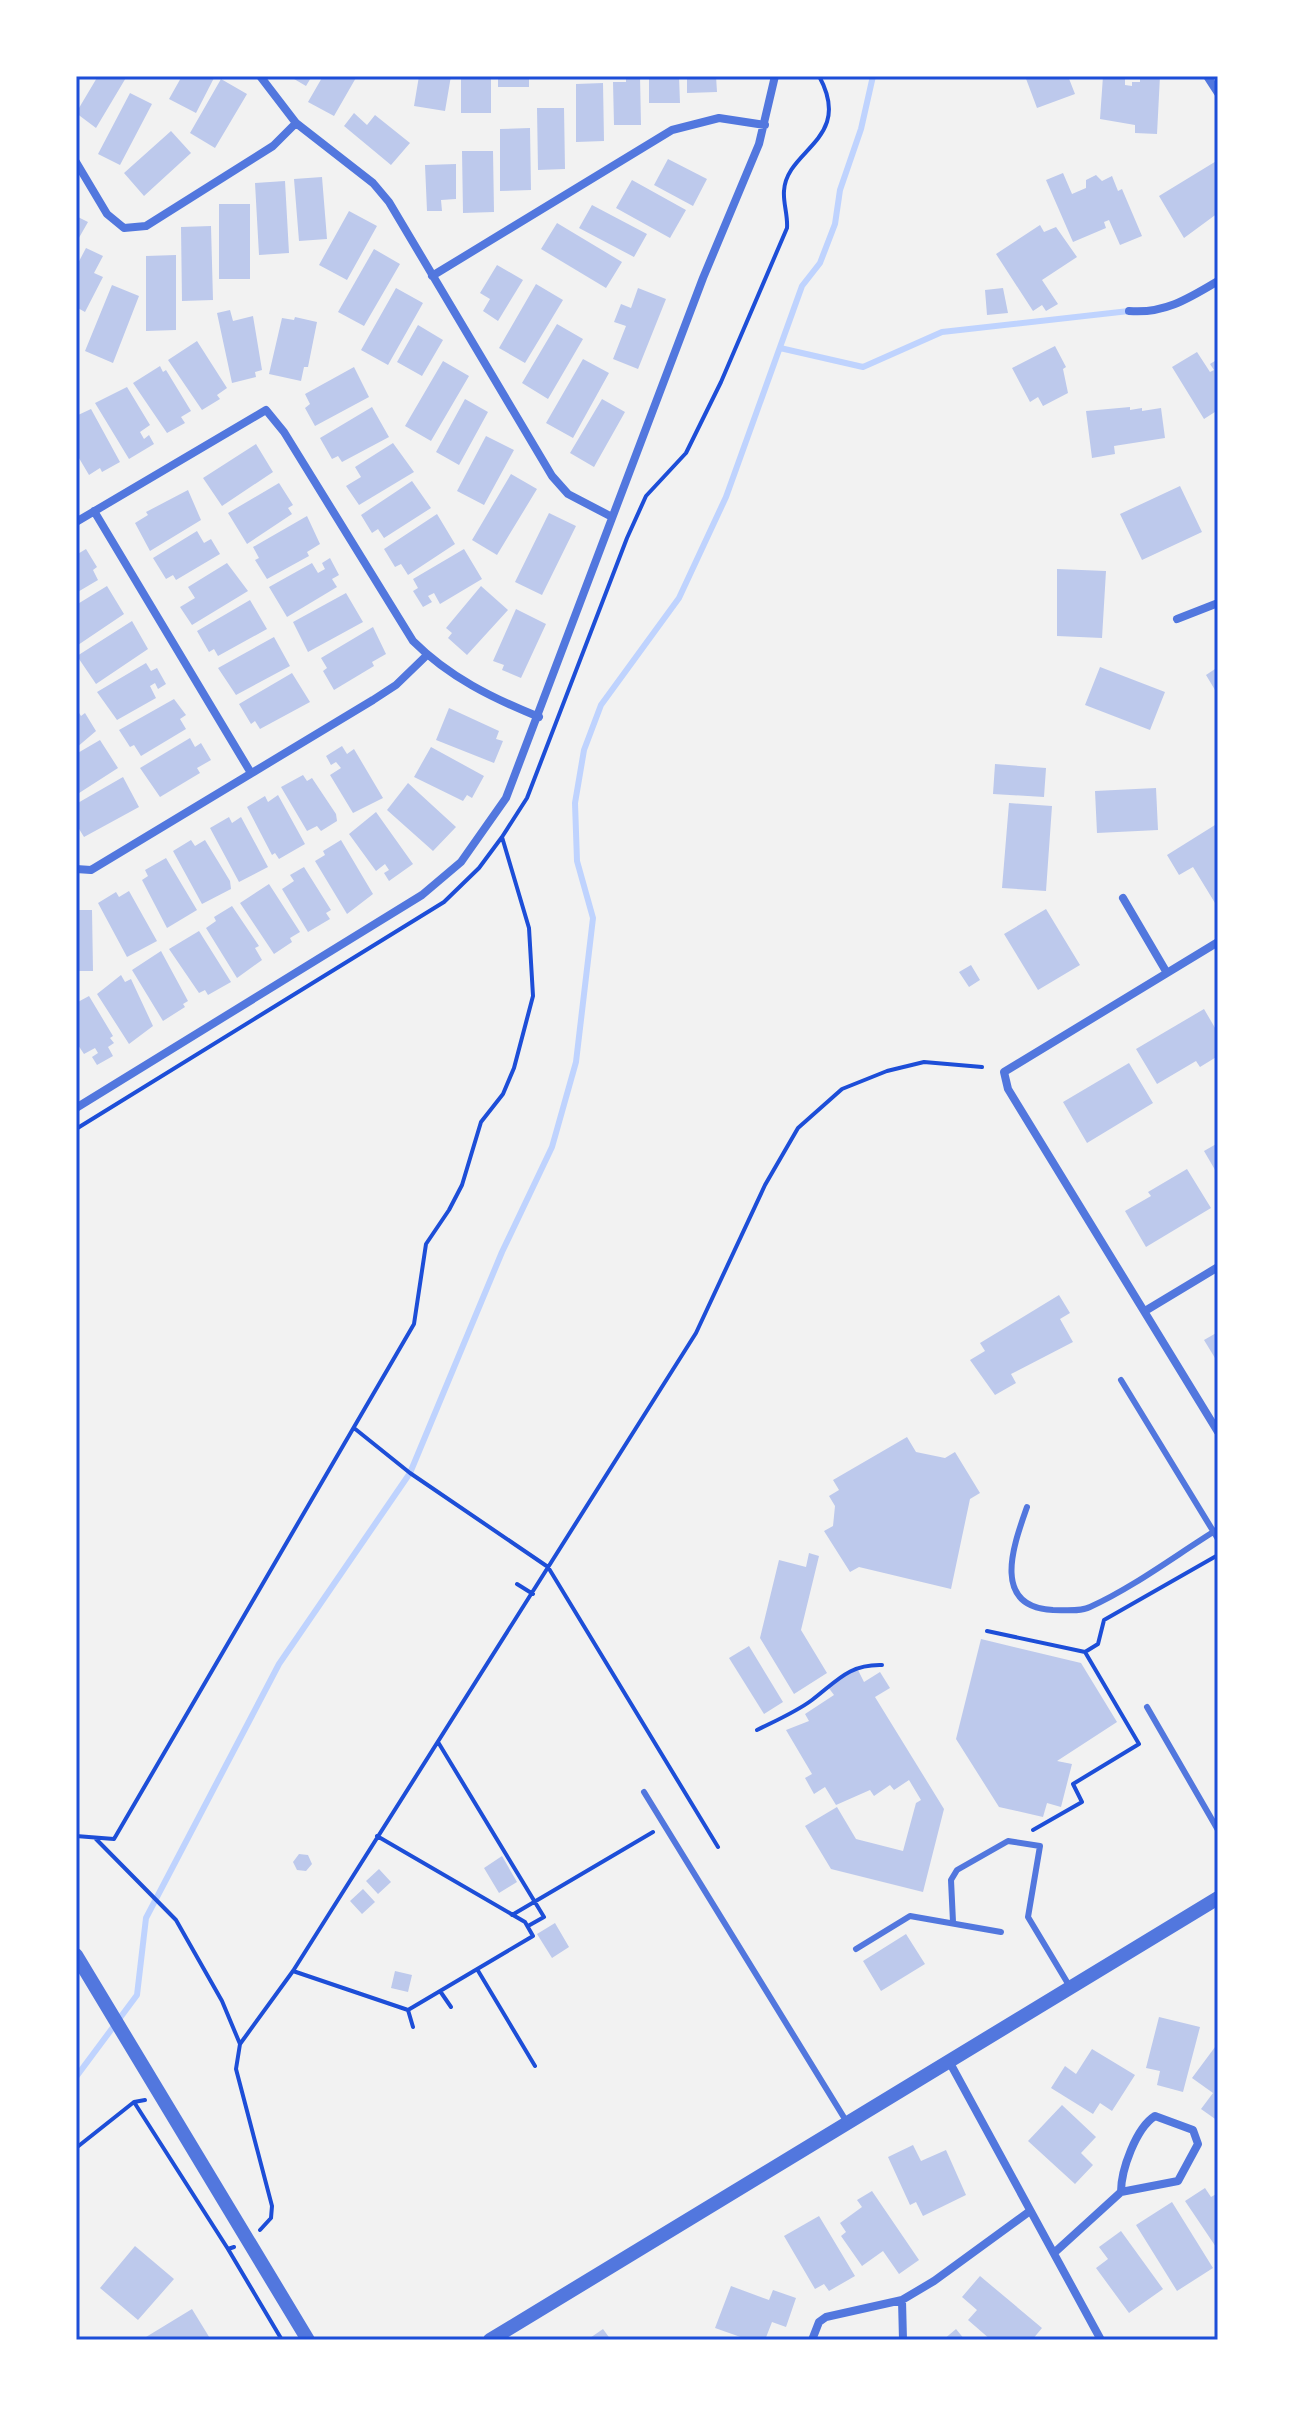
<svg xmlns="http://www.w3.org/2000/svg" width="1294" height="2416" font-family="'Exo 2',sans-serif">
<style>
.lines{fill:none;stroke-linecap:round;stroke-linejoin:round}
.stream{stroke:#bfd3fe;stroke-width:6}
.building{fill:#bdc9ec}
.path{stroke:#1d4ed8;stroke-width:4}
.service{stroke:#5277de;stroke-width:6}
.minor{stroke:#5277de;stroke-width:8}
.tertiary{stroke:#5277de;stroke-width:14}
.neatline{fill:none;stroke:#1d4ed8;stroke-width:3}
</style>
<rect width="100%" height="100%" fill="#f2f2f2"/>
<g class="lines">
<path class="stream" d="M 780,348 L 863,367 L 942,332 L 1129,311
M 76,2077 L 137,1995 L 146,1918 L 279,1664 L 410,1473 L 502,1252 L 552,1147 L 576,1062 L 593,918 L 577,861 L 575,803 L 584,750 L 601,705 L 679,598 L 726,497 L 802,286 L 820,263 L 835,224 L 840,190 L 861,129 L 873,76"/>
</g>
<path class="building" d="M 98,76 L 127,76 L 96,128 L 76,113 Z
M 182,76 L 215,76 L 196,113 L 169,99 Z
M 289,76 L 312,76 L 306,86 Z
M 323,76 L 357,76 L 334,116 L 308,102 Z
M 419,76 L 451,76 L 445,111 L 414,106 Z
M 461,76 L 491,76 L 491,113 L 461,113 Z
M 498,76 L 529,76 L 529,87 L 498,87 Z
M 626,76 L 640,76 L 641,125 L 614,125 L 613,82 L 626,82 Z
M 649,76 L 679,76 L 680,103 L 649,103 Z
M 687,76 L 716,76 L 717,92 L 687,93 Z
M 1025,76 L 1068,76 L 1075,94 L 1037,108 Z
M 1103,76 L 1125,76 L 1125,85 L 1132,86 L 1132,82 L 1140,82 L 1140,76 L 1160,76 L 1157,134 L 1135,133 L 1135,125 L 1100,119 Z
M 221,79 L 247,94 L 215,148 L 190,133 Z
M 603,83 L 604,141 L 576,142 L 576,84 Z
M 130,93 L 152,104 L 120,165 L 98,154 Z
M 537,108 L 564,108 L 565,169 L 538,170 Z
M 354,113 L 367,125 L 375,115 L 410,143 L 391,165 L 344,126 Z
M 530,128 L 531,190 L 500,191 L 500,129 Z
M 171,131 L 191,153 L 144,196 L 124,173 Z
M 462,151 L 493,151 L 494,212 L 463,213 Z
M 668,159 L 707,179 L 693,206 L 654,185 Z
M 1218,160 L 1218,213 L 1184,238 L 1159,196 Z
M 456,164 L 456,199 L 441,200 L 442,211 L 427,211 L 425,165 Z
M 1063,173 L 1072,194 L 1086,188 L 1086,180 L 1096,175 L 1102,181 L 1112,176 L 1118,191 L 1122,189 L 1142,236 L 1120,245 L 1109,220 L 1104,222 L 1106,228 L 1073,242 L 1046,180 Z
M 322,177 L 327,239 L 299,241 L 294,179 Z
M 632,180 L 686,210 L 670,238 L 616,208 Z
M 285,181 L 289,253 L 259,255 L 255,183 Z
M 219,204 L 250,204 L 250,279 L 219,279 Z
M 592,205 L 647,234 L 634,257 L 579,228 Z
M 349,211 L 377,226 L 347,280 L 319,265 Z
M 76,216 L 88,222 L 76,243 Z
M 557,223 L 622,262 L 606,288 L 541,249 Z
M 1040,225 L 1044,232 L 1056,227 L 1077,257 L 1042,280 L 1058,304 L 1046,311 L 1042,305 L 1033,311 L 996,254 Z
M 211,226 L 213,300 L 182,301 L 181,227 Z
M 86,248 L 103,256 L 94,273 L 103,277 L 85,312 L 76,307 L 76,267 Z
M 374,249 L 400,264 L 364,326 L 338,312 Z
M 176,255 L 176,330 L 146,331 L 146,256 Z
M 497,265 L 523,280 L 498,321 L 483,311 L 490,299 L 480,293 Z
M 536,284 L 563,300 L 525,363 L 499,348 Z
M 112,285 L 139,296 L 113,363 L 85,351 Z
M 396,288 L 423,303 L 388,365 L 361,350 Z
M 638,288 L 666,299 L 638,369 L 613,359 L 626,326 L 614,322 L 621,304 L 631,308 Z
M 1003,288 L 1008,313 L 987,315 L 985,290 Z
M 230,310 L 233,321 L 253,316 L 262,370 L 255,372 L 256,377 L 232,383 L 217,313 Z
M 295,317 L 317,322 L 308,367 L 304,367 L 301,381 L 269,374 L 282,318 L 294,320 Z
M 557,324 L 583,339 L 548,399 L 522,383 Z
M 418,325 L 443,340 L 422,376 L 397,362 Z
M 197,341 L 227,388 L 217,395 L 220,399 L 202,410 L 168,360 Z
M 1055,346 L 1066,367 L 1063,369 L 1068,393 L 1043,406 L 1038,397 L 1030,402 L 1012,368 Z
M 1197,352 L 1210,372 L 1214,370 L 1210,364 L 1218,359 L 1218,410 L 1204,419 L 1172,367 Z
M 583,359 L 609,373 L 573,438 L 546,423 Z
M 443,361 L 469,376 L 431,441 L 405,426 Z
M 160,366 L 163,372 L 166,370 L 191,411 L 181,417 L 185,423 L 167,433 L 133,383 Z
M 354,367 L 369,397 L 315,426 L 305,408 L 310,404 L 305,394 Z
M 127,387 L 150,425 L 140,432 L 144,439 L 149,435 L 154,444 L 129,459 L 95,403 Z
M 465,399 L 488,412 L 459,465 L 436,452 Z
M 602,399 L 625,412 L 594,467 L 570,453 Z
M 372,407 L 389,437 L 342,462 L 338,456 L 332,459 L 320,438 Z
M 1130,407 L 1130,410 L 1142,408 L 1142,411 L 1161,408 L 1165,438 L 1114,446 L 1115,454 L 1092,458 L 1086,411 Z
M 91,409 L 120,462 L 102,472 L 100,468 L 89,475 L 76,453 L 76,416 Z
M 486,436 L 514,450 L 484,505 L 457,491 Z
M 393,443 L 414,472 L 359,505 L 346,486 L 361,477 L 355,467 Z
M 256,444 L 273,472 L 222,506 L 203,478 Z
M 511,474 L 537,489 L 497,555 L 472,540 Z
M 412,481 L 431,508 L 384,538 L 378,529 L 372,533 L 361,515 Z
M 279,483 L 293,505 L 288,508 L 292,514 L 247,544 L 228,513 Z
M 1180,486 L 1202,532 L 1142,560 L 1120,514 Z
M 188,490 L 201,520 L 150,551 L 135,523 L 148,515 L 146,512 Z
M 549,513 L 576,526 L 542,595 L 515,582 Z
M 437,514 L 455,544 L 408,575 L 401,564 L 395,567 L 384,549 Z
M 307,516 L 320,544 L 307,552 L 309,556 L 267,579 L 255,560 L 259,558 L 253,547 Z
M 197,531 L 204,543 L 211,539 L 220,554 L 176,580 L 173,575 L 166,579 L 153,558 Z
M 86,549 L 97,567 L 93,570 L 98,580 L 76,593 L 76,555 Z
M 464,549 L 482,579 L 440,604 L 434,593 L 428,596 L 432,602 L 423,607 L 413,591 L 418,588 L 413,579 Z
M 330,558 L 339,575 L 332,579 L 337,587 L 287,617 L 269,587 L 312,563 L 318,573 L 325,569 L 322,563 Z
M 227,563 L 248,591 L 192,625 L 180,607 L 195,598 L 188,587 Z
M 1057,569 L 1106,571 L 1102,638 L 1057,636 Z
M 107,586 L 124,614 L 78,645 L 76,605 Z
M 481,586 L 508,610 L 467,655 L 448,638 L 452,633 L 446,628 Z
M 346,593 L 363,622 L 308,652 L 293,622 Z
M 250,600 L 267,629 L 218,656 L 214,649 L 209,652 L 197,631 Z
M 516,609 L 546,624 L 521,678 L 502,670 L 504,665 L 493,661 Z
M 132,621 L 148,649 L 96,684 L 77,656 Z
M 373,627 L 386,654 L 372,662 L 374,666 L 334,690 L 323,671 L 327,668 L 321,658 Z
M 274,637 L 290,666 L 236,695 L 218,668 Z
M 146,663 L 151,671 L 157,668 L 166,684 L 158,689 L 155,683 L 150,686 L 156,698 L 117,720 L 97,692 Z
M 1100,667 L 1165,692 L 1150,730 L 1085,705 Z
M 1218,667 L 1218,695 L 1206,675 Z
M 292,673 L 310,702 L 260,729 L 255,721 L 251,724 L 239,704 Z
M 174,699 L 186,715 L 180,719 L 186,729 L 141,756 L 134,745 L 130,747 L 119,730 Z
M 76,708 L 81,716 L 85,713 L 96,731 L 76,748 Z
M 449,708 L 499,731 L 496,739 L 503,741 L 494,763 L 436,740 Z
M 190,738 L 195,747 L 201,743 L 211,760 L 197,768 L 200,773 L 160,797 L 140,768 Z
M 100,740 L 118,768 L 76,795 L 76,754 Z
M 342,746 L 347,754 L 354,749 L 383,798 L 353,813 L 330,775 L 341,768 L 336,762 L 331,765 L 326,756 Z
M 431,747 L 484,776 L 472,798 L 467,795 L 463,801 L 414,777 Z
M 995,764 L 1046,768 L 1044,797 L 993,794 Z
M 303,775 L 307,781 L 312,778 L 336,814 L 337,821 L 321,831 L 317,826 L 307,831 L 281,787 Z
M 123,777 L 139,807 L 84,837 L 76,824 L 76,804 Z
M 408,783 L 456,827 L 433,851 L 387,810 Z
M 1156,788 L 1158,830 L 1097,833 L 1095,791 Z
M 278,795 L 305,844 L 279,859 L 275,853 L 272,855 L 247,807 L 265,796 L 268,802 Z
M 1009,803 L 1052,806 L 1046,891 L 1002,888 Z
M 376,812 L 413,864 L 389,881 L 384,873 L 389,870 L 385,864 L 376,871 L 349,834 Z
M 229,817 L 232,823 L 241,817 L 268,867 L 239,882 L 210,828 Z
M 1215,825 L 1218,901 L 1215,903 L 1193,867 L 1179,875 L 1167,855 Z
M 191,840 L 195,846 L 205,840 L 230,881 L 231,889 L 202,904 L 173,851 Z
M 341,840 L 373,894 L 347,914 L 315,861 L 325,855 L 323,851 Z
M 166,858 L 197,910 L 167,928 L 142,880 L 148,876 L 145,870 Z
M 304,867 L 331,910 L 326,913 L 330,919 L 308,932 L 282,889 L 294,881 L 290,875 Z
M 269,884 L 300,932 L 290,938 L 292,942 L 274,954 L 240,903 Z
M 129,891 L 157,941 L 127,957 L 98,903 L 116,892 L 119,897 Z
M 232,906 L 259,946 L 255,948 L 262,960 L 237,978 L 206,928 L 216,921 L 214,917 Z
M 1046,909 L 1080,965 L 1038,990 L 1004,934 Z
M 76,910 L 92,910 L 93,971 L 76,971 Z
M 199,931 L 231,982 L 208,995 L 205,990 L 199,993 L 169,949 Z
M 161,951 L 188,1001 L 183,1004 L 185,1007 L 163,1021 L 132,970 Z
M 971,965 L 980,980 L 969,987 L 959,972 Z
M 121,975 L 125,982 L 131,979 L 153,1026 L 129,1044 L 97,994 Z
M 89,996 L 113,1036 L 110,1038 L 114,1043 L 108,1047 L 113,1056 L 97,1065 L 92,1057 L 98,1053 L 95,1048 L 84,1054 L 76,1042 L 76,1003 Z
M 1204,1009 L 1218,1033 L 1218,1056 L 1200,1067 L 1196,1061 L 1157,1084 L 1136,1049 Z
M 1129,1063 L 1153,1103 L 1087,1143 L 1063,1102 Z
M 1218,1143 L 1218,1175 L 1204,1151 Z
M 1187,1169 L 1211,1208 L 1146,1247 L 1125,1211 L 1151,1196 L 1148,1192 Z
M 1059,1295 L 1070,1313 L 1060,1319 L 1073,1342 L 1011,1374 L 1016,1383 L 995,1395 L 970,1360 L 985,1351 L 980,1343 Z
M 1218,1332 L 1218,1363 L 1204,1340 Z
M 907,1437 L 916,1452 L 945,1458 L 955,1452 L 980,1493 L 970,1499 L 951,1589 L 859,1567 L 850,1572 L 824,1531 L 833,1526 L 835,1506 L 829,1496 L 839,1490 L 833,1480 Z
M 809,1553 L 819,1556 L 801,1630 L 827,1673 L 794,1694 L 760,1638 L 779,1560 L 806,1567 Z
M 981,1639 L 1081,1663 L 1117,1722 L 1057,1761 L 1072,1764 L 1061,1807 L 1047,1803 L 1043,1817 L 999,1807 L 956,1739 Z
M 749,1646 L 783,1702 L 764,1714 L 729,1658 Z
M 857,1668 L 864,1682 L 880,1672 L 890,1688 L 875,1697 L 944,1809 L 923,1892 L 831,1869 L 805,1826 L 837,1807 L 856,1839 L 903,1851 L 916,1803 L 921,1800 L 909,1780 L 894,1790 L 890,1785 L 874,1796 L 870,1790 L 836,1805 L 825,1787 L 814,1794 L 805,1778 L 812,1774 L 786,1730 L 809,1721 L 805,1714 L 834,1695 L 828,1687 Z
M 299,1854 L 308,1855 L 312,1864 L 306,1871 L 297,1870 L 293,1862 Z
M 502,1856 L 517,1882 L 499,1893 L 484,1868 Z
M 379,1869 L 391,1882 L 378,1894 L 366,1881 Z
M 363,1889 L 375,1902 L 362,1914 L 350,1901 Z
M 555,1923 L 569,1947 L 552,1958 L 537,1934 Z
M 906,1934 L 925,1964 L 881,1991 L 863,1961 Z
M 395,1971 L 412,1975 L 408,1992 L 391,1988 Z
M 1159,2017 L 1200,2027 L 1183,2092 L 1157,2085 L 1160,2071 L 1146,2068 Z
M 1218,2043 L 1218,2121 L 1201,2109 L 1213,2093 L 1192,2078 Z
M 1092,2049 L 1135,2075 L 1112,2111 L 1100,2103 L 1093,2114 L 1051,2088 L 1065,2066 L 1076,2074 Z
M 1062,2105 L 1096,2137 L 1081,2153 L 1093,2165 L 1075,2184 L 1028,2141 Z
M 913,2145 L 921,2161 L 946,2150 L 966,2195 L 923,2216 L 916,2202 L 910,2205 L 888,2157 Z
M 1205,2188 L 1211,2197 L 1218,2193 L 1218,2250 L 1185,2201 Z
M 872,2191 L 919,2260 L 899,2274 L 883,2251 L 862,2266 L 841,2236 L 846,2232 L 840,2223 L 862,2207 L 857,2200 Z
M 1172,2202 L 1213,2268 L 1177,2291 L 1136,2225 Z
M 819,2216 L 855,2276 L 829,2291 L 824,2284 L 815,2289 L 784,2236 Z
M 1121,2231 L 1163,2289 L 1129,2313 L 1096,2268 L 1108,2259 L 1099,2247 Z
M 135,2246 L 174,2279 L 138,2320 L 100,2288 Z
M 980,2276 L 1042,2328 L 1032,2340 L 991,2340 L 968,2320 L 977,2310 L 962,2297 Z
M 731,2286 L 769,2300 L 773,2290 L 796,2298 L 786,2327 L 772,2322 L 765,2340 L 749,2340 L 715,2328 Z
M 192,2309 L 211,2340 L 147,2340 L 146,2337 Z
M 603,2329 L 611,2340 L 587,2340 Z
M 956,2329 L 965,2340 L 943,2340 Z"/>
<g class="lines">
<path class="path" d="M 76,1129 L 444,902 L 479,868 L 502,837
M 354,1428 L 410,1473 L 548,1567 L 718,1847
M 517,1584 L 533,1594
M 987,1631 L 1085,1652 L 1139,1744 L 1073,1784 L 1082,1802 L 1033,1830
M 1085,1652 L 1098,1644 L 1104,1620 L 1218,1555
M 757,1730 C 775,1721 796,1712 812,1700 C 837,1681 849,1664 882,1665
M 438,1742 L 544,1917 L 528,1926
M 76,1836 L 114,1839 L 414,1324 L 426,1244 L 449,1210 L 462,1185 L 481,1122 L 503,1094 L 514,1068 L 533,996 L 529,928 L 502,837 L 527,798 L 627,538 L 646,496 L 686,453 L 721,382 L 787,228 C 788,215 783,203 784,191 C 786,149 854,140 819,76
M 96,1839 L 176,1920 L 222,2001 L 240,2044
M 512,1915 L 653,1832
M 477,1969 L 535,2066
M 293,1971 L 408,2010 L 533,1936 L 525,1922 L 377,1836
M 440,1991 L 451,2007
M 408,2010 L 413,2027
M 134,2102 L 228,2249 L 234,2247
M 76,2148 L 134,2102 L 145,2100
M 260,2230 L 271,2218 L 272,2206 L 236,2069 L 240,2044 L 293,1971 L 696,1333 L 765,1185 L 798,1128 L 842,1089 L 887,1071 L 924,1062 L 982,1067
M 228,2249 L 282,2340"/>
<path class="service" d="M 1121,1380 L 1218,1539
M 1027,1507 C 1014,1544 990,1607 1053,1610 C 1065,1610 1080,1612 1090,1607 C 1134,1587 1176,1555 1218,1529
M 1147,1707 L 1218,1830
M 644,1792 L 848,2124
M 953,1922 L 951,1880 L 957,1870 L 1008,1841 L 1040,1846 L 1028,1917 L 1070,1987
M 856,1949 L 910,1916 L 1001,1932"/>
<path class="minor" d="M 260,76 L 296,123 L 373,183 L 389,202 L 552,476 L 568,494 L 612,517
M 1207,76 L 1218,93
M 76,162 L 107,214 L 124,228 L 146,226 L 273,146 L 296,123
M 432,276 L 672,130 L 719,118 L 765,125
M 1129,311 C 1164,314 1188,299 1218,281
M 94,511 L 251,773
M 76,522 L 266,410 L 284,432 L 413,641 C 449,677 492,698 539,717
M 1177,619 L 1218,603
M 76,869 L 91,870 L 373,700 L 396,685 L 427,655
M 1123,898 L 1167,973
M 1218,942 L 1004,1072 L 1008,1089 L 1218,1432
M 76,1108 L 422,895 L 461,862 L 506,798 L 703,278 L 759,144 L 775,76
M 1145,1311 L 1218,1267
M 950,2063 L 1101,2340
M 1155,2116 L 1193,2130 L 1198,2144 L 1178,2181 L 1121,2192 C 1121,2170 1136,2128 1155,2116 Z
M 1054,2253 L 1121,2192
M 902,2300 L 903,2340
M 812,2340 L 819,2322 L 826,2317 L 902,2300 L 934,2281 L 1030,2211"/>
<path class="tertiary" d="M 76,1955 L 308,2340
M 490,2340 L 1218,1898"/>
</g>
<rect width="1294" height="2416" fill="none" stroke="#ffffff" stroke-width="156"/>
<rect x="78" y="78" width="1138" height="2260" class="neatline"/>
</svg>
